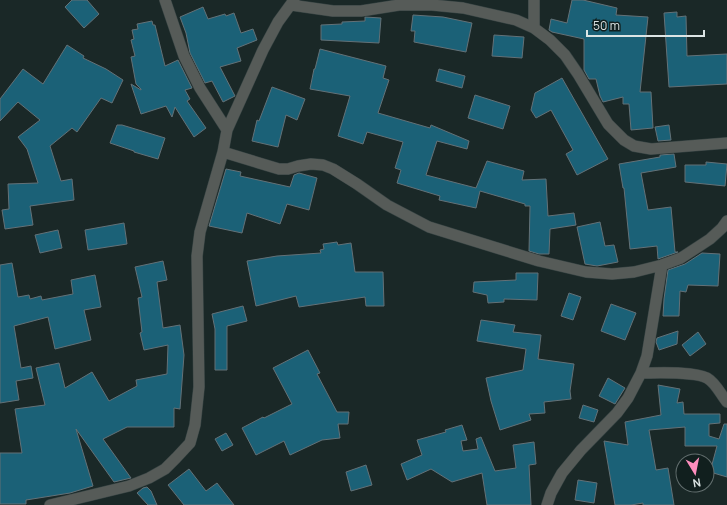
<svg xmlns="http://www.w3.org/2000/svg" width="727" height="505" font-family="Manrope,sans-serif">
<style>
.building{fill:#1b6177;stroke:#637177}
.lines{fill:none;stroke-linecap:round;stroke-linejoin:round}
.minor-casing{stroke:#354242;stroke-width:12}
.minor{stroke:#565b58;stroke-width:11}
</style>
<rect width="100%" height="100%" fill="#1a2827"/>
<path class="building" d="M 72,0 L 87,0 L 99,14 L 84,28 L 65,7 Z
M 572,0 L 583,0 L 617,8 L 616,15 L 648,17 L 640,92 L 651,92 L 653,128 L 631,130 L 629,104 L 623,104 L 623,97 L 603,102 L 600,96 L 596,79 L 589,79 L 584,70 L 584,39 L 552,32 L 549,30 L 551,19 L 567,23 Z
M 203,7 L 208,19 L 225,14 L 226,16 L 234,13 L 241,33 L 253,29 L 257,40 L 237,48 L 241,61 L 220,67 L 235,96 L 223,102 L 212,81 L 205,83 L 190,53 L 186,33 L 180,17 Z
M 677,12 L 677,17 L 686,16 L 687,56 L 727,54 L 727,84 L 669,87 L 664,13 Z
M 413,15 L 443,17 L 472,23 L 466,52 L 414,42 L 415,31 L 411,31 Z
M 365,17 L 381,18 L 379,43 L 321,40 L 321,25 L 342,24 L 342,22 L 365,21 Z
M 152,21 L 153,25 L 155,25 L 165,66 L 178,60 L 192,88 L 185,90 L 190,99 L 187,101 L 206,128 L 194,137 L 175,107 L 172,117 L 166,106 L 141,114 L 131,84 L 141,90 L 141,89 L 136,84 L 131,57 L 135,56 L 131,40 L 134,39 L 132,30 L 138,29 L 137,24 Z
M 494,35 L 524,37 L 522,58 L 492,56 Z
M 67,45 L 84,56 L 83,58 L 106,69 L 123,80 L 112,103 L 101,98 L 77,132 L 72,128 L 50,146 L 61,181 L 72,179 L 74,200 L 30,206 L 33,225 L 5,229 L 2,210 L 9,209 L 8,184 L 38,183 L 27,149 L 18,137 L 40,120 L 18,102 L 0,121 L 0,99 L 23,69 L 43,84 Z
M 320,49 L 386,66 L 383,78 L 389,80 L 378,113 L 430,128 L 431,125 L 469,141 L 467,149 L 437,141 L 426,175 L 476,188 L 487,161 L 524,171 L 522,180 L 546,179 L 548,216 L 574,213 L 576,225 L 550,229 L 549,254 L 539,254 L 529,251 L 530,206 L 525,206 L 525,204 L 480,191 L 476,208 L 439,200 L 440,196 L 397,183 L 401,170 L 395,168 L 403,142 L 367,132 L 363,144 L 338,136 L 350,96 L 310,89 L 314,69 L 315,69 Z
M 439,69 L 465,76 L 462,88 L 436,81 Z
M 562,78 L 608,159 L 577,175 L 566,154 L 573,150 L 551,110 L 536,118 L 531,110 L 535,93 Z
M 272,87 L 305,99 L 297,120 L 286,115 L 278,147 L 252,141 L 257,120 L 259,121 Z
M 475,95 L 510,106 L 503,129 L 468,118 Z
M 117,125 L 122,125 L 165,138 L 158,159 L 134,152 L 134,151 L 110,143 Z
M 669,125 L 671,140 L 658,141 L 655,127 Z
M 674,154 L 676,167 L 641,173 L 648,210 L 671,207 L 675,252 L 678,252 L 658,259 L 657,246 L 630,249 L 624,188 L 623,188 L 619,164 L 660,157 L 660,155 Z
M 706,162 L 727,164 L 725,186 L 685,182 L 685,165 L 706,165 Z
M 226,169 L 241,172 L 240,176 L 290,187 L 294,175 L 299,173 L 317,178 L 309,210 L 287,204 L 280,224 L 247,213 L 242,233 L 209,226 Z
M 600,222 L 605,246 L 614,245 L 618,262 L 597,266 L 585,264 L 577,227 Z
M 124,223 L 127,244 L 88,250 L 85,230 Z
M 58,230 L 62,248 L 40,253 L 35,235 Z
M 337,242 L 338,245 L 351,243 L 355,272 L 383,272 L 384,306 L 366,306 L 365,297 L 299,307 L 296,296 L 256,306 L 247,261 L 277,256 L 321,253 L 320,250 L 324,249 L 323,244 Z
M 702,253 L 720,254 L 718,286 L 688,285 L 686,292 L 680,291 L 679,316 L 663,316 L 664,299 L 668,270 L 685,264 Z
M 163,261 L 167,280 L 157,282 L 163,328 L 180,325 L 184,355 L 180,409 L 174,408 L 174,427 L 127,427 L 103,439 L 131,478 L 114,482 L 76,429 L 93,486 L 70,493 L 26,500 L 26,504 L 0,504 L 0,453 L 22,453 L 15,409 L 45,405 L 36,368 L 59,363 L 65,388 L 92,372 L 109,401 L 137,386 L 136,380 L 167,374 L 168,345 L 144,350 L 140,333 L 142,332 L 138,298 L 142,297 L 135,267 Z
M 12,263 L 18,297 L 29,295 L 30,299 L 41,296 L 42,300 L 73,294 L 71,280 L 95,275 L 101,307 L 84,310 L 91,340 L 55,349 L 48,317 L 14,326 L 21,368 L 31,366 L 33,378 L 16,381 L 19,400 L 0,403 L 0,265 Z
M 516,273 L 538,273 L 537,300 L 504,299 L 504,302 L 488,303 L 487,295 L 473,292 L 474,282 L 516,280 Z
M 569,293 L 581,297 L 573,320 L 561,316 Z
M 611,304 L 636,313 L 625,340 L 601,331 Z
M 243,306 L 247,321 L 227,326 L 227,370 L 215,370 L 215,329 L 212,314 Z
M 481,320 L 515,325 L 513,332 L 541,335 L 538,359 L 574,364 L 570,391 L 571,399 L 544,402 L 545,413 L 529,414 L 531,420 L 500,430 L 491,401 L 486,378 L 523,370 L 526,349 L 477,341 Z
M 678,331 L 677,344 L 659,350 L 656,342 L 657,338 Z
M 698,332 L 706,344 L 690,356 L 682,345 Z
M 308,350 L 320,373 L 317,374 L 337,412 L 349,412 L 348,424 L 338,424 L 340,438 L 322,440 L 290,455 L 284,441 L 256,455 L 242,428 L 263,417 L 264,418 L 292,404 L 273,368 Z
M 608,378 L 625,388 L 615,404 L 599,396 Z
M 658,385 L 680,389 L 677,403 L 683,402 L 684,414 L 720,414 L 720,423 L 709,424 L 709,436 L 719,439 L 724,424 L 727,424 L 727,477 L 710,472 L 717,446 L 685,446 L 685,427 L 649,430 L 656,470 L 668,468 L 674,505 L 643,505 L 643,503 L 631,505 L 615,505 L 604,441 L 628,445 L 625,422 L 661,415 Z
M 583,405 L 598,410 L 594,422 L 579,418 Z
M 462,425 L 467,440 L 461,441 L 463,451 L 478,449 L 476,439 L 481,437 L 495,471 L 516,468 L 513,445 L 534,442 L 536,464 L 529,465 L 531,505 L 487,505 L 482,473 L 452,482 L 431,469 L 407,480 L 401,464 L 422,455 L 417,440 L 446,432 L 445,430 Z
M 226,433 L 233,445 L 222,451 L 215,439 Z
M 366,465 L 372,485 L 351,491 L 346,472 Z
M 189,469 L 206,491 L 217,483 L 234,505 L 184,505 L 168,485 Z
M 578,480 L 597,483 L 594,503 L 575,500 Z
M 147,487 L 151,491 L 157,505 L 148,505 L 137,493 L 143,488 Z"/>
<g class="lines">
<g class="minor-casing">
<path id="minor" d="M 165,0 L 184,56 L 200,88 L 227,130
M 291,5 L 333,11 L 361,11 L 399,5 L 432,5 L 463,8 L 516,20 L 534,28 L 550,40 L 565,55 L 578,74 L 608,124 L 624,140 L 634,146 L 651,149 L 727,143
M 534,28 L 534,0
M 223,152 L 279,169 L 288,169 L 298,166 L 311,164 L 323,165 L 333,169 L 357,184 L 387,205 L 429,227 L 539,261 L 586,272 L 612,274 L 634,272 L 662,265 L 681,258 L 710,239 L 722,228 L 727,221
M 641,373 C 658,373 693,371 707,378 C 716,383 721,395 727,402
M 50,505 L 129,486 L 149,478 L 165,469 L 176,458 L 190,443 L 195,425 L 199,387 L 197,256 L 200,232 L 223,152 L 227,130 L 263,50 L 278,22 L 294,0
M 547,505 L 551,493 L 562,473 L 581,450 L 617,413 L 628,398 L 641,373 L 647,356 L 662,265"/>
</g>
<use href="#minor" class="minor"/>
</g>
<g transform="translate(695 473) rotate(170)"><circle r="19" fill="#111f1e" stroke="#626e6e"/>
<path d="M0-3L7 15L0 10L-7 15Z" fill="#fe8ebe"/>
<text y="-6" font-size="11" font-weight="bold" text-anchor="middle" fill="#dce5e5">N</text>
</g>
<path d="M587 30v6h117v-6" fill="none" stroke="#dce5e5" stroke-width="2"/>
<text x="593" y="30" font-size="12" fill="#dce5e5" stroke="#111f1e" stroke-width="3" paint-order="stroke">50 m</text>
</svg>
